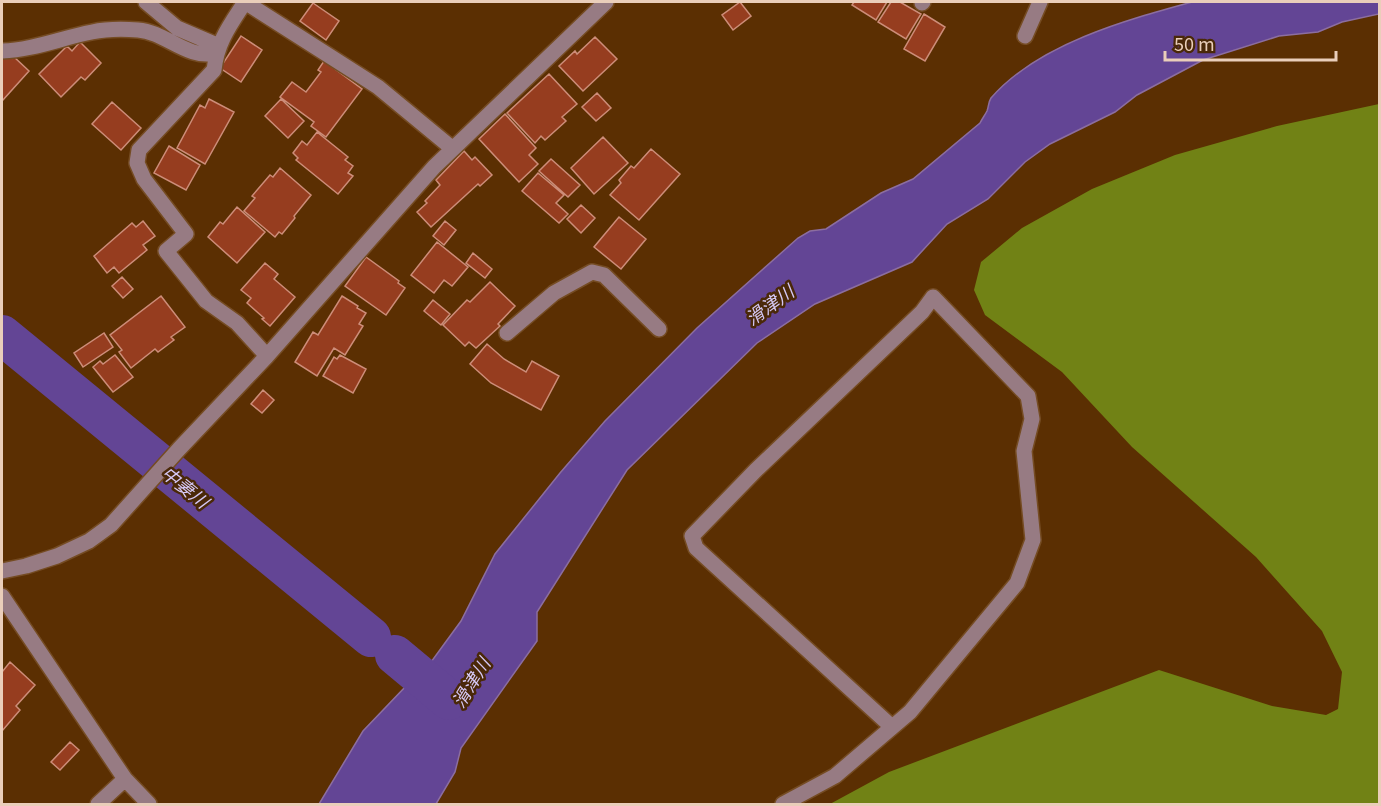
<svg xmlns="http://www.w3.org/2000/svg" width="1381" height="806" font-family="Georgia,'Noto Sans JP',serif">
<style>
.forest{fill:#718215}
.water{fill:#634595;stroke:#8c6ea0;stroke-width:1.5}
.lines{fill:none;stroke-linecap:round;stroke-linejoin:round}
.river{stroke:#634595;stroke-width:40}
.building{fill:#963d1f;stroke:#cd8d79;stroke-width:1.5}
.minor-casing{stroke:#754c23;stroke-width:18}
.minor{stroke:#977b83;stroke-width:15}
.labels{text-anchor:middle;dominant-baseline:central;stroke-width:5;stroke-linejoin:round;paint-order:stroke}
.water-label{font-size:18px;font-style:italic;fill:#d5c8f5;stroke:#4a2808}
</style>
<rect width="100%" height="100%" fill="#5b2f02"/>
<path class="forest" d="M 1379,104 L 1379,804 L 830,804 L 889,772 L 1159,670 L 1272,706 L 1326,715 L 1338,709 L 1342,672 L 1322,631 L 1256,557 L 1132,447 L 1062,372 L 985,315 L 974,290 L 981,262 L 1022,228 L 1092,189 L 1175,155 L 1277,126 Z"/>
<path class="water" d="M 1192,2 L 1379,2 L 1379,14 L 1342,22 L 1318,32 L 1279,36 L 1203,60 L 1137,95 L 1115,112 L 1050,144 L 1025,162 L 988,199 L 947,224 L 912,262 L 815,304 L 757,343 L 627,470 L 537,612 L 537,641 L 461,748 L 455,772 L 436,804 L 319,804 L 363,731 L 406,686 L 400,674 L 412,659 L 426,669 L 461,621 L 495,554 L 560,473 L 605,421 L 697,328 L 798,238 L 810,231 L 826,229 L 881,193 L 913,179 L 980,123 C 982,119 985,115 987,111 C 989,106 988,103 991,98 C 1038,44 1126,20 1192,2 Z"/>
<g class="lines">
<path class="river" d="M 2,335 L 371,637
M 395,655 L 449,700"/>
</g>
<path class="building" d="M 740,2 L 751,16 L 733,30 L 722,15 Z
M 854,2 L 887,2 L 876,20 L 852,5 Z
M 891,2 L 900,2 L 921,14 L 906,39 L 878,22 Z
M 313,3 L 339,21 L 326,40 L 300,21 Z
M 924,14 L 945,27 L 925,61 L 904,49 Z
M 241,36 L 262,50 L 241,82 L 220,68 Z
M 595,37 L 617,59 L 583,91 L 559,66 L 575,51 L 577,54 Z
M 80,42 L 101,63 L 85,80 L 81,77 L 61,97 L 39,74 L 67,46 L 72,51 Z
M 8,55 L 12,58 L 13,56 L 29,71 L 2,101 L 2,57 L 4,58 Z
M 324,61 L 362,89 L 326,137 L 311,126 L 314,122 L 280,97 L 292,82 L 306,92 L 321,72 L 318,70 Z
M 549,74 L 577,104 L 562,117 L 566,121 L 545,140 L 541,136 L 535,143 L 507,113 Z
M 597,93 L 611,108 L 596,121 L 582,107 Z
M 209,99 L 234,112 L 205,164 L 177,148 L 200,105 L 205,108 Z
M 281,99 L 304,121 L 288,138 L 265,116 Z
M 112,102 L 141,128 L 121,150 L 92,124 Z
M 505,114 L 536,148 L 529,155 L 538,164 L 519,182 L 479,139 Z
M 317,132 L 348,157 L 345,160 L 353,166 L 348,173 L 353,176 L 338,194 L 296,160 L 298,158 L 293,153 L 302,141 L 307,145 Z
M 603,137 L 628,163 L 594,194 L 571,168 Z
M 169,146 L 200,165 L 186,190 L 154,173 Z
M 651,149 L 680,174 L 639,220 L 610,195 L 621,183 L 619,180 L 631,166 L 634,168 Z
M 464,151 L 472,160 L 475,157 L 492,175 L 480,186 L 478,184 L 431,227 L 417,212 L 427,203 L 425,201 L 440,185 L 436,180 Z
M 551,159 L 580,185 L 568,197 L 539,171 Z
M 280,168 L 311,195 L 294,216 L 295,218 L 282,234 L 279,232 L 275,237 L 244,211 L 255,198 L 252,196 L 270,175 L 273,177 Z
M 538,173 L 564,195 L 556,203 L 568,214 L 559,223 L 522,191 Z
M 581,205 L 595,218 L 581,233 L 567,219 Z
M 237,207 L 265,232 L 237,263 L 208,237 L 220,222 L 223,224 Z
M 619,217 L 646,239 L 621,269 L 594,247 Z
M 143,221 L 155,236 L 143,245 L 147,250 L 119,273 L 114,267 L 107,273 L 94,256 L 132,223 L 136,227 Z
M 445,221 L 456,230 L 444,245 L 433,236 Z
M 437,242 L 468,267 L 452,286 L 444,280 L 434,293 L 411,275 Z
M 473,253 L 492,269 L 485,278 L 466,263 Z
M 366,257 L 399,281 L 398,283 L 405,288 L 386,315 L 345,286 Z
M 265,263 L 278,274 L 274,279 L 295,297 L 270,326 L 262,319 L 264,318 L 247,303 L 251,298 L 241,290 Z
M 122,277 L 133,289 L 123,298 L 112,286 Z
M 490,282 L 515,306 L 498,324 L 500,326 L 476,348 L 469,342 L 465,346 L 443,325 L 467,300 L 470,302 Z
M 161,296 L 185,327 L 171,337 L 174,340 L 158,352 L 155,349 L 131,368 L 119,352 L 122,350 L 110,335 Z
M 342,296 L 358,306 L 357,308 L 366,313 L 359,324 L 363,326 L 345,355 L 334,348 L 317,376 L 295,362 L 313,332 L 318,335 Z
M 433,300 L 450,314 L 441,325 L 424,311 Z
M 104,333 L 113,347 L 83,367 L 74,353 Z
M 487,344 L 504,359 L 526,372 L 532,361 L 559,376 L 541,410 L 491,383 L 470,364 Z
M 115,355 L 133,377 L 113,392 L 93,367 L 100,361 L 103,364 Z
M 340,355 L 366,369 L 353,393 L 323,376 L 334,357 L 337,359 Z
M 263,390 L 274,400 L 262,413 L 251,404 Z
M 10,662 L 35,685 L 16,706 L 20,710 L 2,731 L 2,672 Z
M 70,742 L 79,750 L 60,770 L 51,762 Z"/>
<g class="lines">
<g class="minor-casing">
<path id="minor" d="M 146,2 L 177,28 L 219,46
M 922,3 L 923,2
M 1025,36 L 1040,2
M 2,51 C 33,50 61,38 92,32 C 106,29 124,29 138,30 C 166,32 187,60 216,53
M 507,333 L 554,293 L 592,272 L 604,275 L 659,329
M 267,356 L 237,323 L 206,301 L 166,251 L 186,234 L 144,179 L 137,163 L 139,150 L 214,70 C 217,42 230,25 245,2 L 378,87 L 453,149
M 2,571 L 26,566 L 57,556 L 89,541 L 111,525 L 179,449 L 267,356 L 434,167 L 606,2
M 2,596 L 125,779 L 149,804
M 98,804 L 125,779
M 783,804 L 835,776 L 910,712 L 1017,583 L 1033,540 L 1024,451 L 1032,419 L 1028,396 L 933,297 L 922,312 L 756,470 L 692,536 L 696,548 L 892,727"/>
</g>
<use href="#minor" class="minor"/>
</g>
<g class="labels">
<g class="water-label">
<text transform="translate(769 304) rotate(-36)">滑津川</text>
<text transform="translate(186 486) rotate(39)">中妻川</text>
<text transform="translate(470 682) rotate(-58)">滑津川</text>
</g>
</g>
<rect width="1381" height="806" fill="none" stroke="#eaceba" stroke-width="6"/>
<path d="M1165 51v9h171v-9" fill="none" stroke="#eaceba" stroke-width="3"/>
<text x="1174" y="51" font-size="18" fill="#eaceba" stroke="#4a2808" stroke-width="4.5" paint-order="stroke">50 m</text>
</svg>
